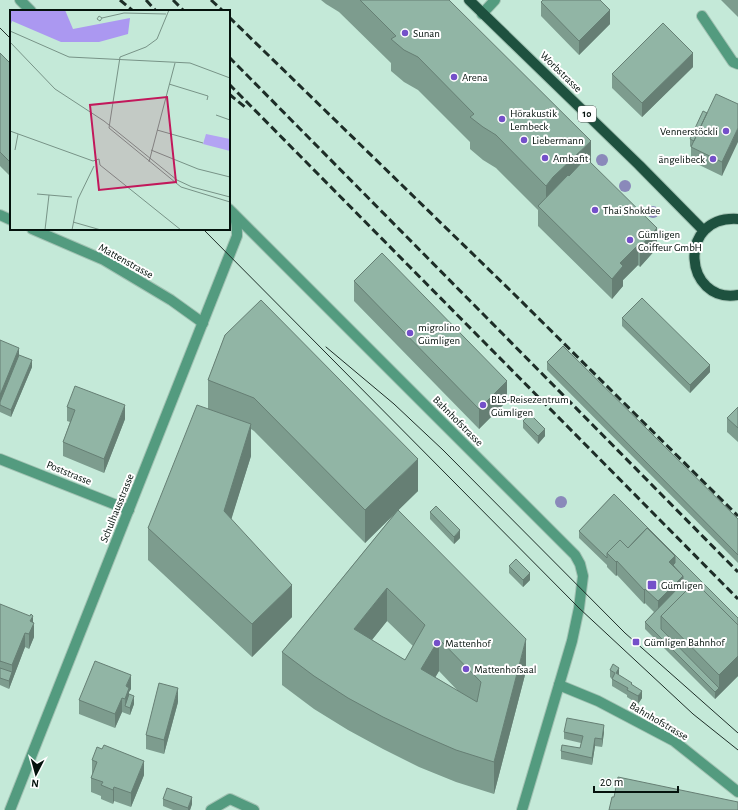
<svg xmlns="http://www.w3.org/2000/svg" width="738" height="810" font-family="'Alegreya Sans',sans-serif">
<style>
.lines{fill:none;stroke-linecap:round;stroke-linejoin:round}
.service-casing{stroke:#a2c2b3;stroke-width:12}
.minor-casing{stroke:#a2c2b3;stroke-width:12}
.tertiary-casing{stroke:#a2c2b3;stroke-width:12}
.primary-casing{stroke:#a2c2b3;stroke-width:12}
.service{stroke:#539b7f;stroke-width:10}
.minor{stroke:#539b7f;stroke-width:10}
.tertiary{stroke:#539b7f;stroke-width:10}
.primary{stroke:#1e513f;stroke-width:10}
.tram{stroke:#1d2d27;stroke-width:1}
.rail{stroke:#1d2d27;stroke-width:3;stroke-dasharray:8 4;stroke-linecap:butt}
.tree{fill:#8a89ba}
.wall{fill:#7d9c8e;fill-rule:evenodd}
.shaded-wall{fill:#667f74}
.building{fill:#91b5a5;stroke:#667f74;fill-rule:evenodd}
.poi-dot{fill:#7450c9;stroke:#fff;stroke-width:1.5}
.labels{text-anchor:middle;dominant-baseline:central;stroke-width:4;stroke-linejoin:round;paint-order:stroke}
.shield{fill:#fff;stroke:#505956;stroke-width:1}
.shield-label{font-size:10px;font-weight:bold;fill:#05120d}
.poi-label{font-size:11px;fill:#05120d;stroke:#fff;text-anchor:start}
.street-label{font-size:11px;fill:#05120d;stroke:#fff}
.inset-road{fill:none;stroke:#789387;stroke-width:1}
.view{fill:#c2185b;fill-opacity:0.15;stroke:#c2185b;stroke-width:2}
.inset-edge{fill:none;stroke:#05120d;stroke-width:2}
</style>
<rect width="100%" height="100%" fill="#c4e9d8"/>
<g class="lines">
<g class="service-casing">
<path id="service" d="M 482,14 L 495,0
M 702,16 L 733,62 L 738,64
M 559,685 L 598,701 L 674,741 L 738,792
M 211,810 L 230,799 L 254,810"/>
</g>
<g class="minor-casing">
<path id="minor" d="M 233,213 L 575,555 L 580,564 L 583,576 L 579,608 L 572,641 L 522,810
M 0,215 L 11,220
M 32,229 L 104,260 L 171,300 L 203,323
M 0,459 L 129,510"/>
</g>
<g class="tertiary-casing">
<path id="tertiary" d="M 20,0 L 31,11
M 10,810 L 237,236 C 237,226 237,216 229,209"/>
</g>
<g class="primary-casing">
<path id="primary" d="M 469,0 L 639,165 L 704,231
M 738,219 C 676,215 684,304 738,295"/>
</g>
<use href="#service" class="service"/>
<use href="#minor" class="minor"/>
<use href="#tertiary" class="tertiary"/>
<use href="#primary" class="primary"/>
<path class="tram" d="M 0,28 L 11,39
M 203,229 L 579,608 L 693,714 L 738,750
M 326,347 L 394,404 L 443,450 L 625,633 L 738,733"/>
<path class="rail" d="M 120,0 L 133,11
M 146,0 L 156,11
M 173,0 L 184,11
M 211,0 L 223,11
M 229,17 L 514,294 L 738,516
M 229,57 L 738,572
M 229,84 L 738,599
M 229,94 L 245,107"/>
</g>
<g class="tree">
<circle cx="602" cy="160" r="6"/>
<circle cx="625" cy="186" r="6"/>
<circle cx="653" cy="212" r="6"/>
<circle cx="561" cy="502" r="6"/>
</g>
<path class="wall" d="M 321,0 L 449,0 L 591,163 L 657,248 L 640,267 L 638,265 L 623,280 L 623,286 L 612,299 L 538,226 L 538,210 L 496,168 L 483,160 L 470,149 L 470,142 L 418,90 L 404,82 L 391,71 L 391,63 L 339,12 L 326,4 Z
M 721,0 L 738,0 L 738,17 Z
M 541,2 L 610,24 L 579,55 L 541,16 Z
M 0,53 L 11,64 L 11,177 L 0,166 Z
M 693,67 L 642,117 L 612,88 L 612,74 Z
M 738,104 L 722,176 L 691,161 L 691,147 L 690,146 L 690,139 L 707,113 Z
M 354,281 L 507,401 L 479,429 L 354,301 Z
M 622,318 L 710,372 L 690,393 L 622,326 Z
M 225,335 L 418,491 L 398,510 L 526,671 L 494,794 L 456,782 L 419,767 L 383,749 L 348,730 L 314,709 L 282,685 L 282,652 L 396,512 L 365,543 L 254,431 L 251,429 L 251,456 L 231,519 L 292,617 L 252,657 L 148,560 L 148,528 L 208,409 L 208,380 ZM 387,621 L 413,646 L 405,660 L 372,640 ZM 439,671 L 458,691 L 435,677 Z
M 0,340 L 19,355 L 32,367 L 11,417 L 0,412 Z
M 547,362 L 738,519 L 738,563 L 547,370 Z
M 67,407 L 125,419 L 104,473 L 63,456 L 63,442 L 70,422 L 67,421 Z
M 738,408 L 738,442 L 727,432 L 727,418 Z
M 523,421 L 545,436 L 538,444 L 523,428 Z
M 614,494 L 738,676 L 715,699 L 645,629 L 645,622 L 654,612 L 645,603 L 644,604 L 617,575 L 616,576 L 607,567 L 607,565 L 579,538 L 579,531 Z
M 430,512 L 460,538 L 454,544 L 430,519 Z
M 509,566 L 530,580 L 523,587 L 509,573 Z
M 0,604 L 33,622 L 34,637 L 29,649 L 25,647 L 9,689 L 0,685 Z
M 610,670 L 619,675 L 632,685 L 642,698 L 638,704 L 627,697 L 627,695 L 612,686 L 612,679 L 610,677 Z
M 131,689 L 129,692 L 129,694 L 134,704 L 130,715 L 122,712 L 115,728 L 79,714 L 79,700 Z
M 178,702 L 164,754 L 146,749 L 146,735 Z
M 564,732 L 604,732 L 602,747 L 595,746 L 592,765 L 561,759 L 561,751 L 580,748 L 581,743 L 564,739 Z
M 92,760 L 144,775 L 131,807 L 114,801 L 113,804 L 101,799 L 101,796 L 91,792 L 91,778 L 92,775 Z
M 163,799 L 192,804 L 190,810 L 173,810 L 163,806 Z"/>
<path class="shaded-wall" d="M 610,10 L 610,24 L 579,55 L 579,41 Z
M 693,53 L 693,67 L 642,117 L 642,103 Z
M 738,128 L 738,142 L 722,176 L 722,162 Z
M 591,141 L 591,173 L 546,214 L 546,186 L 553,177 Z
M 657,228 L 657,248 L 640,267 L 640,247 Z
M 638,245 L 638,265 L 623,280 L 623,286 L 612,299 L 612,279 L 620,263 Z
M 19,348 L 19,362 L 0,405 L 0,395 Z
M 32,360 L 32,367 L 11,417 L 11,410 Z
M 710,365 L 710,372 L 690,393 L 690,385 Z
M 507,381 L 507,401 L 479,429 L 479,409 Z
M 125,405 L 125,419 L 104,473 L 104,459 Z
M 251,424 L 251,456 L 224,543 L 224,511 Z
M 545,429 L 545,436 L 538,444 L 538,436 Z
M 418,459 L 418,491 L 365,543 L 365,510 Z
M 460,530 L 460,538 L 454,544 L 454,537 Z
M 675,556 L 675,570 L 669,562 Z
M 617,561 L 617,575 L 616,576 L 616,562 Z
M 530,573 L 530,580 L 523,587 L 523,580 Z
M 683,576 L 683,590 L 658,615 L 658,601 Z
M 292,585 L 292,617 L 252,657 L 252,624 Z
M 387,588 L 387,621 L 354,662 L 354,629 Z
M 645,589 L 645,603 L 644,604 L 644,590 Z
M 33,616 L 33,626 L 34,623 L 34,637 L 29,649 L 29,634 L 30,621 Z
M 25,633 L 25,647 L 9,689 L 9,681 L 12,672 L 12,665 Z
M 439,639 L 439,671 L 421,702 L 421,669 Z
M 526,639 L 526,671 L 494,794 L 494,762 Z
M 738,656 L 738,676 L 715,699 L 715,692 L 719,688 L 719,675 Z
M 619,668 L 619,675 L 616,673 Z
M 131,675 L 131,689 L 129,692 L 129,702 L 125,706 L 126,686 Z
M 178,688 L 178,702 L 164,754 L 164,740 Z
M 642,691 L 642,698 L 638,704 L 638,696 Z
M 134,696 L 134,704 L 130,715 L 130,708 Z
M 122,698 L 122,712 L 115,728 L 115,714 Z
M 604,725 L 604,732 L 602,747 L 602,739 Z
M 595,738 L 595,746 L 592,765 L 592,758 Z
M 144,761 L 144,775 L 131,807 L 131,793 Z
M 114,787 L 114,801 L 113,804 L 113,790 Z
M 192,797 L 192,804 L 190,810 L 188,810 L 188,808 Z"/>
<path class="building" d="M 360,0 L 449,0 L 591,141 L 553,177 L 546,186 L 496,135 L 483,127 L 470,117 L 474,114 L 418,57 L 404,50 L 391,39 L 396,36 Z
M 543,0 L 600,0 L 610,10 L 579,41 L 541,2 Z
M 663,23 L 693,53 L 642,103 L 612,74 Z
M 0,53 L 11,64 L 11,163 L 0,152 Z
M 716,94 L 738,104 L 738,128 L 722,162 L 691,147 Z
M 703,111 L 707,113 L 694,141 L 690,139 Z
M 586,158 L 657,228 L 640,247 L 638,245 L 620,263 L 623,266 L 612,279 L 538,206 L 568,175 L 569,176 Z
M 382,253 L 507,381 L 479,409 L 354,281 Z
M 642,298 L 710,365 L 690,385 L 622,318 Z
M 261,300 L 418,459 L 365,510 L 254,398 L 208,380 L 225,335 Z
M 0,340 L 19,348 L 0,395 Z
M 563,346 L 738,519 L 738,555 L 547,362 Z
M 19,355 L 32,360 L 11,410 L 0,405 L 0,402 Z
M 75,386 L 125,405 L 104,459 L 63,442 L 75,410 L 67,407 Z
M 197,405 L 251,424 L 224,511 L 292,585 L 252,624 L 148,528 Z
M 738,407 L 738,428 L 727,418 Z
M 530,414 L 545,429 L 538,436 L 523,421 Z
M 614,494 L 738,618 L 738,625 L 695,582 L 661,616 L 661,629 L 719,688 L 715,692 L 645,622 L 683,583 L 683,576 L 673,565 L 675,563 L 675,556 L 647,528 L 628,548 L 620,540 L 607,553 L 607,558 L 579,531 Z
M 436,506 L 460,530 L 454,537 L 430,512 Z
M 398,510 L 526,639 L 494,762 L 456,750 L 419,734 L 383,717 L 348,698 L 314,676 L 282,652 ZM 387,588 L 425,625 L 405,660 L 354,629 ZM 439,639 L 481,682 L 477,702 L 421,669 Z
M 647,528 L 675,556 L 669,562 L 683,576 L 658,601 L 645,589 L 644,590 L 617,561 L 616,562 L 607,553 L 620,540 L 628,548 Z
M 516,559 L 530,573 L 523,580 L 509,566 Z
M 695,582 L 738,625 L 738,656 L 719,675 L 661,616 Z
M 0,604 L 30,616 L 31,614 L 33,616 L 30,621 L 34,623 L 29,634 L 25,633 L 12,665 L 0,661 L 0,662 Z
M 95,661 L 131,675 L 126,686 L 129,688 L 125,699 L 122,698 L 115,714 L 79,700 Z
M 613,664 L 619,668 L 616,673 L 632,683 L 631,684 L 642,691 L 638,696 L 627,690 L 628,688 L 612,679 L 615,673 L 610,670 Z
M 0,668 L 12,672 L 9,681 L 0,678 Z
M 159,683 L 178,688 L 164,740 L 146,735 Z
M 129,694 L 134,696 L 130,708 L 125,706 Z
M 567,718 L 604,725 L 602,739 L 595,738 L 592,758 L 561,751 L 562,745 L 580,748 L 583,736 L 564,732 Z
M 104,745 L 144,761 L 131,793 L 114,787 L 113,790 L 101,785 L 103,782 L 91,778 L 97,762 L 92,760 L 97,747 L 102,749 Z
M 618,777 L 738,802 L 738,810 L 609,810 L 612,797 L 614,797 Z
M 167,788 L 192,797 L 188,808 L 163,799 Z"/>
<g class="poi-dot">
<circle cx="405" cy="33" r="4"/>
<circle cx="454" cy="77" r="4"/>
<circle cx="502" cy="119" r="4"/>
<circle cx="726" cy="131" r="4"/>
<circle cx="524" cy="140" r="4"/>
<circle cx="545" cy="158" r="4"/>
<circle cx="713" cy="159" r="4"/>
<circle cx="595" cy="210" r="4"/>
<circle cx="630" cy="240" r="4"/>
<circle cx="410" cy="333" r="4"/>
<circle cx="483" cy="405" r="4"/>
<rect x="647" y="580" width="10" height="10" rx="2"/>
<rect x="632" y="638" width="8" height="8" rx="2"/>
<circle cx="437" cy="643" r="4"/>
<circle cx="466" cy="669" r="4"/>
</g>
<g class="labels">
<rect class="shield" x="578" y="106" width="18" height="16" rx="3"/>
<g class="shield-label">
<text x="587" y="114">10</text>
</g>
<g class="poi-label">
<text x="413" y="33">Sunan</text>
<text x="462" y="77">Arena</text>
<text x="510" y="113">Hörakustik<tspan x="510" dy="13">Lembeck</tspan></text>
<text x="718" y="131" text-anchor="end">Vennerstöckli</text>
<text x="532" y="140">Liebermann</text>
<text x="553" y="158">Ambafit</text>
<text x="705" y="159" text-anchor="end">ängelibeck</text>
<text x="603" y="210">Thai Shokdee</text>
<text x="638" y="234">Gümligen<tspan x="638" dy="13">Coiffeur GmbH</tspan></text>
<text x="418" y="327">migrolino<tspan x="418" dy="13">Gümligen</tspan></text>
<text x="491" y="399">BLS-Reisezentrum<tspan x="491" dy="13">Gümligen</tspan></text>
<text x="661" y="585">Gümligen</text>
<text x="644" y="642">Gümligen Bahnhof</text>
<text x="445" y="643">Mattenhof</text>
<text x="474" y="669">Mattenhofsaal</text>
</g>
<g class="street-label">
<text transform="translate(561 72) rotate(44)">Worbstrasse</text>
<text transform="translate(126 261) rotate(29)">Mattenstrasse</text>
<text transform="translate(458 421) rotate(45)">Bahnhofstrasse</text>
<text transform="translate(69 473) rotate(22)">Poststrasse</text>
<text transform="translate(117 508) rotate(-68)">Schulhausstrasse</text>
<text transform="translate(659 721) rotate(30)">Bahnhofstrasse</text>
</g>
</g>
<g transform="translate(10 10)">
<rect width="220" height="220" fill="#c4e9d8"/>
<path d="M 196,124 L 220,129 L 220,141 L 193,134 Z" fill="#b3a3f3"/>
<path d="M 0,0 L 55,0 L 63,19 L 120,8 L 118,24 L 89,32 L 51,32 L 2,11 L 0,17 Z" fill="#ab98f1"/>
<path class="inset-road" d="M 159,0 L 147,29 L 136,37 L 110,47 L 99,118 L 171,177 L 220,192M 92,8 L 90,11 L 87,9 L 89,6 L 92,8 L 114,3 L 156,4M 0,21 L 59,47 L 180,53 L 220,68M 0,32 L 45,79 L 94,111 L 167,170 L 182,177 L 220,187M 159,74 L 198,86 L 197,90M 206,105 L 220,110M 147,120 L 193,133M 0,121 L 83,151M 5,140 L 8,124M 141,140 L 188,159 L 220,167M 83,151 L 89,149 L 90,155M 139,152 L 165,53M 90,155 L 171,220M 27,184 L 62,187M 63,212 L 91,220M 35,220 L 39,185M 62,220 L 68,189 L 84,156"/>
<path class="view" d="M 157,87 L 166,172 L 89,180 L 80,95 Z"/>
<rect width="220" height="220" class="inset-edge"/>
</g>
<g transform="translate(36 774) rotate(186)" stroke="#ffffff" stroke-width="3" paint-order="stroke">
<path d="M0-3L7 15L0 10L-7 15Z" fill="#05120d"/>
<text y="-6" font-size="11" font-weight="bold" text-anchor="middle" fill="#05120d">N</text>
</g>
<path d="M594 786v6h84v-6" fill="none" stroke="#05120d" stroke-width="2"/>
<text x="600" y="786" font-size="12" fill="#05120d" stroke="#ffffff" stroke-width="3" paint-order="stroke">20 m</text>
</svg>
